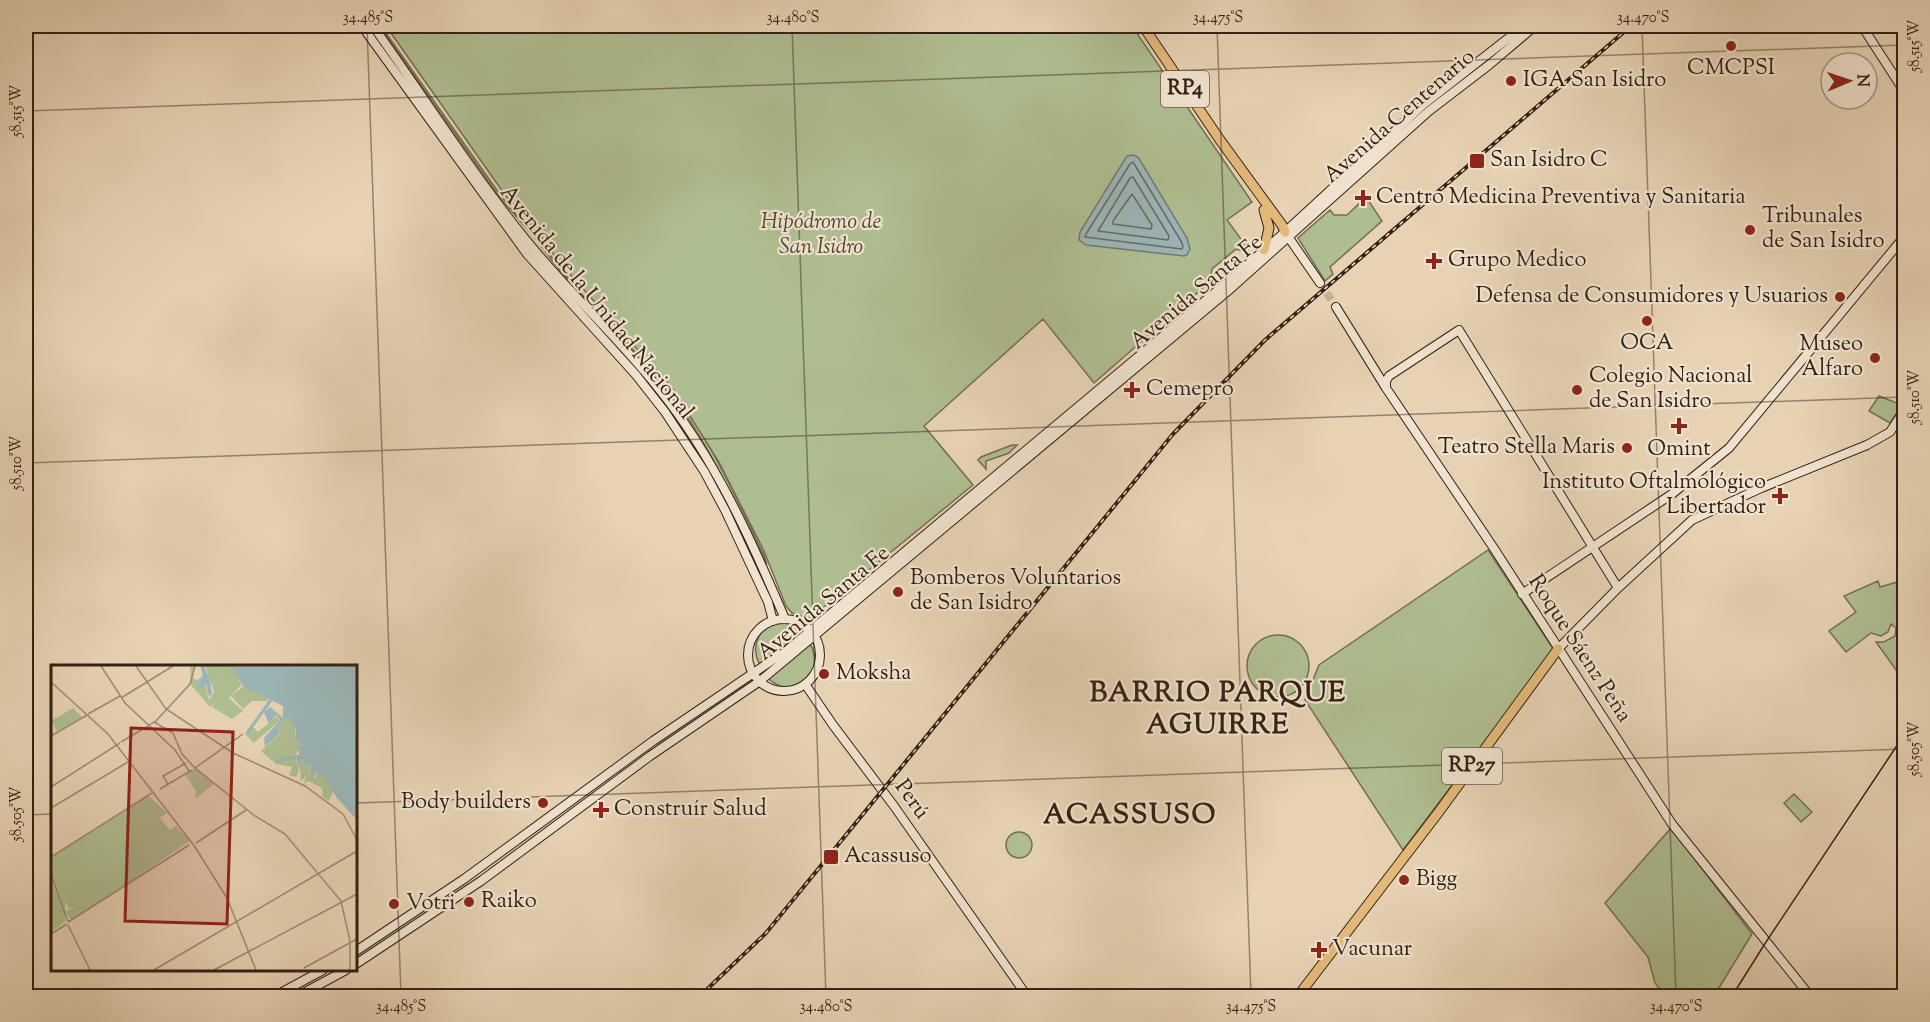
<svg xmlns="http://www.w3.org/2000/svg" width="1930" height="1022" font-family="'Sorts Mill Goudy',serif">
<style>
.green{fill:#afbe91;stroke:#726f52;stroke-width:1.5}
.water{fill:#9bb6b8;stroke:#727a76;stroke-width:1.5}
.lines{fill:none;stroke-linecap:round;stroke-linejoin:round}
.shore{stroke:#686b66;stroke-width:1.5}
.secondary-tunnel{stroke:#c3af94;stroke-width:8;stroke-dasharray:8 4;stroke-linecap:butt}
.secondary-casing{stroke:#342014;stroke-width:10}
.primary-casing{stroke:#342014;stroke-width:11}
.secondary{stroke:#efe2ce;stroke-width:8}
.primary{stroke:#e4ba7a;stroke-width:9}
.tram{stroke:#342014;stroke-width:1.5}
.rail-casing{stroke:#342014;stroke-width:4}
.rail{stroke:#efe2ce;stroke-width:1.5;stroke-dasharray:4.5;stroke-linecap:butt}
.ticks{fill:none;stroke:#342014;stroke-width:1.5;stroke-opacity:0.45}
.poi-dot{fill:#8f2418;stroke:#efe2ce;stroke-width:2}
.labels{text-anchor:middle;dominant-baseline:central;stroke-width:4.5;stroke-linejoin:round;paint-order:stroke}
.shield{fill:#efe2ce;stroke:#6c5a4c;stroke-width:1.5}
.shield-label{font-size:21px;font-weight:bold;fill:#342014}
.poi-label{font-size:22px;fill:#342014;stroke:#efe2ce;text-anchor:start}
.street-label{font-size:22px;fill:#342014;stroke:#efe2ce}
.park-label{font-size:22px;font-style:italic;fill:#534833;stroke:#efe2ce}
.district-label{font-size:28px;font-weight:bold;letter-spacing:1.5px;fill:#342014;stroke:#efe2ce}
.inset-river{fill:none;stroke:#9bb6b8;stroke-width:3}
.inset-road{fill:none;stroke:#9f8b74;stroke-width:1.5}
.view{fill:#8f2418;fill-opacity:0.15;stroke:#8f2418;stroke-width:3}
.inset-edge{fill:none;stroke:#342014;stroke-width:3}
.neatline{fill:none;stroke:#342014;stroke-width:2}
.ticks-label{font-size:15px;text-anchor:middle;fill:#342014}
</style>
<rect width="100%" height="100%" fill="#e7d3b4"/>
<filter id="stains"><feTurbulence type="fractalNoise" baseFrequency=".00333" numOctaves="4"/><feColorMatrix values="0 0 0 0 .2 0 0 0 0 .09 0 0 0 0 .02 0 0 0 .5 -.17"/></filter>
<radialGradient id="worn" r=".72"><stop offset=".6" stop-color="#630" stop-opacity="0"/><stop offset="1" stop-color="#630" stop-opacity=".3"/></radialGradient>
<path class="green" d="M 379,26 L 381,26 L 501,196 L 536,239 L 500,198 Z
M 386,26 L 1132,26 L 1252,202 L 1227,220 L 1248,249 L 1246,252 L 1236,249 L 1212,269 L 1211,275 L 1213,279 L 1094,383 L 1043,319 L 924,426 L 973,485 L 809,619 L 792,613 L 786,606 L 764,551 L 719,462 L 673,389 L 558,261 L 540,235 L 508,199 Z
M 1366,197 L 1382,221 L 1330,267 L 1333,274 L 1325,281 L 1298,238 L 1330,210 L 1334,215 L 1347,215 Z
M 541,242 C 577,296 627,339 668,388 C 710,436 736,499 764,555 L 767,564 C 736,506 710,445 670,392 C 630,340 577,298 539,243 Z
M 535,257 L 657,390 L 712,472 L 745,538 L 772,597 L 769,598 L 691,445 L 534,258 Z
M 1879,396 L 1902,405 L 1890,423 L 1869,411 Z
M 1012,445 L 1017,445 L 1009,453 L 986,461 L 986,469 L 978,460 L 981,457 Z
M 1488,550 L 1554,650 L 1403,850 L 1305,700 L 1319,665 Z
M 1904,580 L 1904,681 L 1876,642 L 1884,642 L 1895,636 L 1896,628 L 1891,624 L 1888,632 L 1881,636 L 1871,633 L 1846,652 L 1829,631 L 1856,612 L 1844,596 L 1878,581 L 1880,587 Z
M 783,622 L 794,625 L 802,632 L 760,665 C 749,645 760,624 783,622 Z
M1247 666a31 31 0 1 1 62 0a31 31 0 1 1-62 0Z
M 810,644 C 828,674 793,703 768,678 Z
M 1794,794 L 1812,812 L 1801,822 L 1784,803 Z
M 1671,828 L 1752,934 L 1714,996 L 1665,996 L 1655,983 L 1648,957 L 1605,903 Z
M1006 845a13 13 0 1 1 26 0a13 13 0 1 1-26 0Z"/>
<path class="water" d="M 1133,155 L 1138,157 L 1187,238 L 1190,249 L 1187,255 L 1184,256 L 1086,245 L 1079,240 L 1080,232 L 1127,156 Z"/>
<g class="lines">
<path class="shore" d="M 1133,162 L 1181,241 L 1183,246 L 1182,249 L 1085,237 L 1086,234 L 1130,164 Z
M 1133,177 L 1169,236 L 1168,240 L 1098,231 L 1130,178 Z
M 1132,194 L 1152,225 L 1151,229 L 1113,224 L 1113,221 Z"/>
<path class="secondary-tunnel" d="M 1320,283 L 1336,307"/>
<g class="secondary-casing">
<path id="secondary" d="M 362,26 L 527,254 L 636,375 L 665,412 L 704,471 L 725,510 L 768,602 L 773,621
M 373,26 C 424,97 471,172 526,240 C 568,292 618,337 659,389 C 714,457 751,539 785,619
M 1862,26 L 1904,91
M 1287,235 L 1320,283
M 1336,307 L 1386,388 L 1493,547 L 1672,824 L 1810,996
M 1386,388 L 1386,381 L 1389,376 L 1459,330 L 1618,588
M 1522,594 L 1672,494 L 1729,448 L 1904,237
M748 655a36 36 0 1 1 72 0a36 36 0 1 1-72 0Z
M 1558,649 L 1618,588 L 1692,520 L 1761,488 L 1867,445 L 1890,432 L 1904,411
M 805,684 L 833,725 L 894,806 L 1027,996
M 356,951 L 464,879 L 653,741 L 786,651 L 1225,284 L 1285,232 L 1424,104 L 1524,26
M 356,964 L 481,881 L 650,756 L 760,681 L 1228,291 L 1429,111 L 1489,65 L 1535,26
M 275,996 L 323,970
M 298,996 L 346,970"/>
</g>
<g class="primary-casing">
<path id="primary" d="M 1143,26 L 1220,140 L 1282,225 L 1285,232
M 1264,250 L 1269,228 L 1264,210
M 1298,996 L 1438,813 L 1558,649"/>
</g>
<use href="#secondary" class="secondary"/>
<use href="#primary" class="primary"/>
<path class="tram" d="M 1732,996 L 1766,942 L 1904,735"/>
<g class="rail-casing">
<path id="rail" d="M 700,996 L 766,933 L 1173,434 L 1265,340 L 1631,26"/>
</g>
<use href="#rail" class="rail"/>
</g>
<path class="ticks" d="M 367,26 L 401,996M 792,26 L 826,996M 1217,26 L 1251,996M 1642,26 L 1676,996M 26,111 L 1904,45M 26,463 L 1904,397M 356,803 L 1904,749M 26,815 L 52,814"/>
<g class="poi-dot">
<circle cx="1731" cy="46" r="6"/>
<circle cx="1511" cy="81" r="6"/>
<rect x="1469" y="153" width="16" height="16" rx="3"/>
<path d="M1360 189h6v6h6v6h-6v6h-6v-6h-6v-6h6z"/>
<circle cx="1750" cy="230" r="6"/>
<path d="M1431 252h6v6h6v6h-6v6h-6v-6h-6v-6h6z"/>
<circle cx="1840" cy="297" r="6"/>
<circle cx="1647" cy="321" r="6"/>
<circle cx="1875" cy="358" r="6"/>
<path d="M1129 381h6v6h6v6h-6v6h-6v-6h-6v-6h6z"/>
<circle cx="1577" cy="390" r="6"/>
<path d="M1676 417h6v6h6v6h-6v6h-6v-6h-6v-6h6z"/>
<circle cx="1627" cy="448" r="6"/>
<path d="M1777 487h6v6h6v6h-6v6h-6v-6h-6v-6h6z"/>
<circle cx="898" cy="592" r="6"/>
<circle cx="824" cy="674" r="6"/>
<circle cx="543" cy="803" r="6"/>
<path d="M598 801h6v6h6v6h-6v6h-6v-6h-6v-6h6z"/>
<rect x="823" y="849" width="16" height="16" rx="3"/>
<circle cx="1404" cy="880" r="6"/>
<circle cx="469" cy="902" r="6"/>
<circle cx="394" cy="904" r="6"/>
<path d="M1316 941h6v6h6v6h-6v6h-6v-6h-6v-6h6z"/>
</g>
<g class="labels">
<g class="shield">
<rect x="1161" y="71" width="48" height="36" rx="4.5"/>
<rect x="1442" y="748" width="60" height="36" rx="4.5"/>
</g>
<g class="shield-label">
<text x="1185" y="89">RP4</text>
<text x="1472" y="766">RP27</text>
</g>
<g class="poi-label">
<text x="1731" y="69" text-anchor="middle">CMCPSI</text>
<text x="1523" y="81">IGA San Isidro</text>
<text x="1490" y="161">San Isidro C</text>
<text x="1376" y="198">Centro Medicina Preventiva y Sanitaria</text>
<text x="1762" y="217">Tribunales<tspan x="1762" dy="25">de San Isidro</tspan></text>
<text x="1448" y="261">Grupo Medico</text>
<text x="1828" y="297" text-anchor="end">Defensa de Consumidores y Usuarios</text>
<text x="1647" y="344" text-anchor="middle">OCA</text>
<text x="1863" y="345" text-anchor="end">Museo<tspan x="1863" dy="25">Alfaro</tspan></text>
<text x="1589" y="377">Colegio Nacional<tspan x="1589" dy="25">de San Isidro</tspan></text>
<text x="1146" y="390">Cemepro</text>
<text x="1615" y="448" text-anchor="end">Teatro Stella Maris</text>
<text x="1679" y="450" text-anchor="middle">Omint</text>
<text x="1766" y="483" text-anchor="end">Instituto Oftalmológico<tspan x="1766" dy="25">Libertador</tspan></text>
<text x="910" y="579">Bomberos Voluntarios<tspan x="910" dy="25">de San Isidro</tspan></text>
<text x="836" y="674">Moksha</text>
<text x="531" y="803" text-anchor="end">Body builders</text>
<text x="614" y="810">Construír Salud</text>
<text x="844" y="857">Acassuso</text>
<text x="1416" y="880">Bigg</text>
<text x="481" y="902">Raiko</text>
<text x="406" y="904">Votri</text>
<text x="1332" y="950">Vacunar</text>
</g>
<g class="street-label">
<text transform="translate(1400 117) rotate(-41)">Avenida Centenario</text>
<text transform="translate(1197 293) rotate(-40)">Avenida Santa Fe</text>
<text transform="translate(596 303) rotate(51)">Avenida de la Unidad Nacional</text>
<text transform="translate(824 604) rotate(-40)">Avenida Santa Fe</text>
<text transform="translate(1579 649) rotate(57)">Roque Sáenz Peña</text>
<text transform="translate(911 800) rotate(54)">Perú</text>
</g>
<g class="park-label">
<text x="821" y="223">Hipódromo de<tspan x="821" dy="25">San Isidro</tspan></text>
</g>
<g class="district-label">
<text x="1218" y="694">BARRIO PARQUE<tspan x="1218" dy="32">AGUIRRE</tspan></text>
<text x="1130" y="816">ACASSUSO</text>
</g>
</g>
<g transform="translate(51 665)">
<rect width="306" height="306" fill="#e7d3b4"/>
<path d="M 139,1 L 143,1 L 142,14 L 147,15 L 152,10 L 158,35 L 163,27 L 154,1 L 183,1 L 190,20 L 178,33 L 192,46 L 181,54 L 161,42 L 164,38 L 159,42 L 140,20 ZM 194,20 L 214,30 L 218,36 L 201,36 L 192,44 L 180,31 ZM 22,43 L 31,52 L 6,66 L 0,56 ZM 226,51 L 228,56 L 203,78 L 194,69 L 201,61 L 207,67 ZM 237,53 L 244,63 L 244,75 L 252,80 L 244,90 L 248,106 L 245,112 L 238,110 L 241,102 L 225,99 L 210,86 L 229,69 L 225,62 ZM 253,94 L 251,99 L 261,101 L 257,111 L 262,106 L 266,107 L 263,113 L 272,110 L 284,124 L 278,136 L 272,132 L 271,123 L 257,116 L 253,119 L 255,111 L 250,116 L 249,98 ZM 144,103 L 163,119 L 144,134 L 145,127 L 134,109 ZM 98,131 L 116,148 L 109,153 L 119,165 L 125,161 L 139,176 L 21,256 L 14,247 L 26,240 L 18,243 L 14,237 L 14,257 L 0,267 L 0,192 Z" fill="#afbe91"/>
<path d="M 149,1 L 153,1 L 159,15 L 161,29 L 158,32 L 155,19 L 150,23 L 147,19 L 152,10 ZM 306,1 L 306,155 L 286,133 L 272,110 L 265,115 L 266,106 L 258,111 L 261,101 L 251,99 L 253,94 L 249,98 L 250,108 L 244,90 L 248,90 L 248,82 L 252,80 L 244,75 L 245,64 L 237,53 L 225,62 L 229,68 L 214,82 L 213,73 L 229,55 L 225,50 L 218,59 L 213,47 L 219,42 L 232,53 L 232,41 L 191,20 L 182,2 Z" fill="#9bb6b8"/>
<path class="inset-river" d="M 196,68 L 220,35M 225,97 L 246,91"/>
<path class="inset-road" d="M 50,1 L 74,38 L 124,85 L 138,106M 85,1 L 115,44 L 182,88 L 254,121 L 292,149 L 306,175M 0,17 L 57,69 L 144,182 L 176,233 L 205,305M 70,33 L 122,1M 37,49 L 69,31M 104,57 L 139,19 L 144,1M 97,61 L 103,57 L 122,68 L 131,89 L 144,103 L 204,151 L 234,169 L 290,236 L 299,276 L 299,305M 0,71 L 36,50M 70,77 L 97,61M 144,103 L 192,69M 117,119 L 112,111 L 135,98M 0,122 L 69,78M 109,124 L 141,105M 0,143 L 77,97M 145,178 L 195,145M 0,192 L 101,128M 0,209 L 17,257M 17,257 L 138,180M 17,260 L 39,305M 0,269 L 16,259M 253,303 L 306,274M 103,305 L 306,186M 163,305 L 306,229"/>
<path class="view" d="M 80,63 L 182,67 L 176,259 L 74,256 Z"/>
<rect width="306" height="306" class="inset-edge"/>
</g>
<rect width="1930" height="1022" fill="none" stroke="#e7d3b4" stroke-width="66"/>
<g transform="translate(1849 81) rotate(88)"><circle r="28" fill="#efe2ce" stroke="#a49484" stroke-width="1.5"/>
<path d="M0-4.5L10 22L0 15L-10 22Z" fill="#8f2418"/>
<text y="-9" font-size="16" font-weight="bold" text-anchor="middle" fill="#342014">N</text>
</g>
<rect x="33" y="33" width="1864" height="956" class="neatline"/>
<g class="ticks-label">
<text x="368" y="22">34.485°S</text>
<text x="793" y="22">34.480°S</text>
<text x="1218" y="22">34.475°S</text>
<text x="1643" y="22">34.470°S</text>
<text transform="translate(1914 46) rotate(-90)" y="5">58.515°W</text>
<text transform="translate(16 111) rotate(-90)" y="5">58.515°W</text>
<text transform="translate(1914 397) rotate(-90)" y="5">58.510°W</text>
<text transform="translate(16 463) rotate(-90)" y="5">58.510°W</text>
<text transform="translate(1914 749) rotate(-90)" y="5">58.505°W</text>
<text transform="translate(16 814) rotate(-90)" y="5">58.505°W</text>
<text x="401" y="1011">34.485°S</text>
<text x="826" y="1011">34.480°S</text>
<text x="1251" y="1011">34.475°S</text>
<text x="1676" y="1011">34.470°S</text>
</g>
<rect width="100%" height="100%" filter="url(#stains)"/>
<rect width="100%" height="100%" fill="url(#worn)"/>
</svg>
